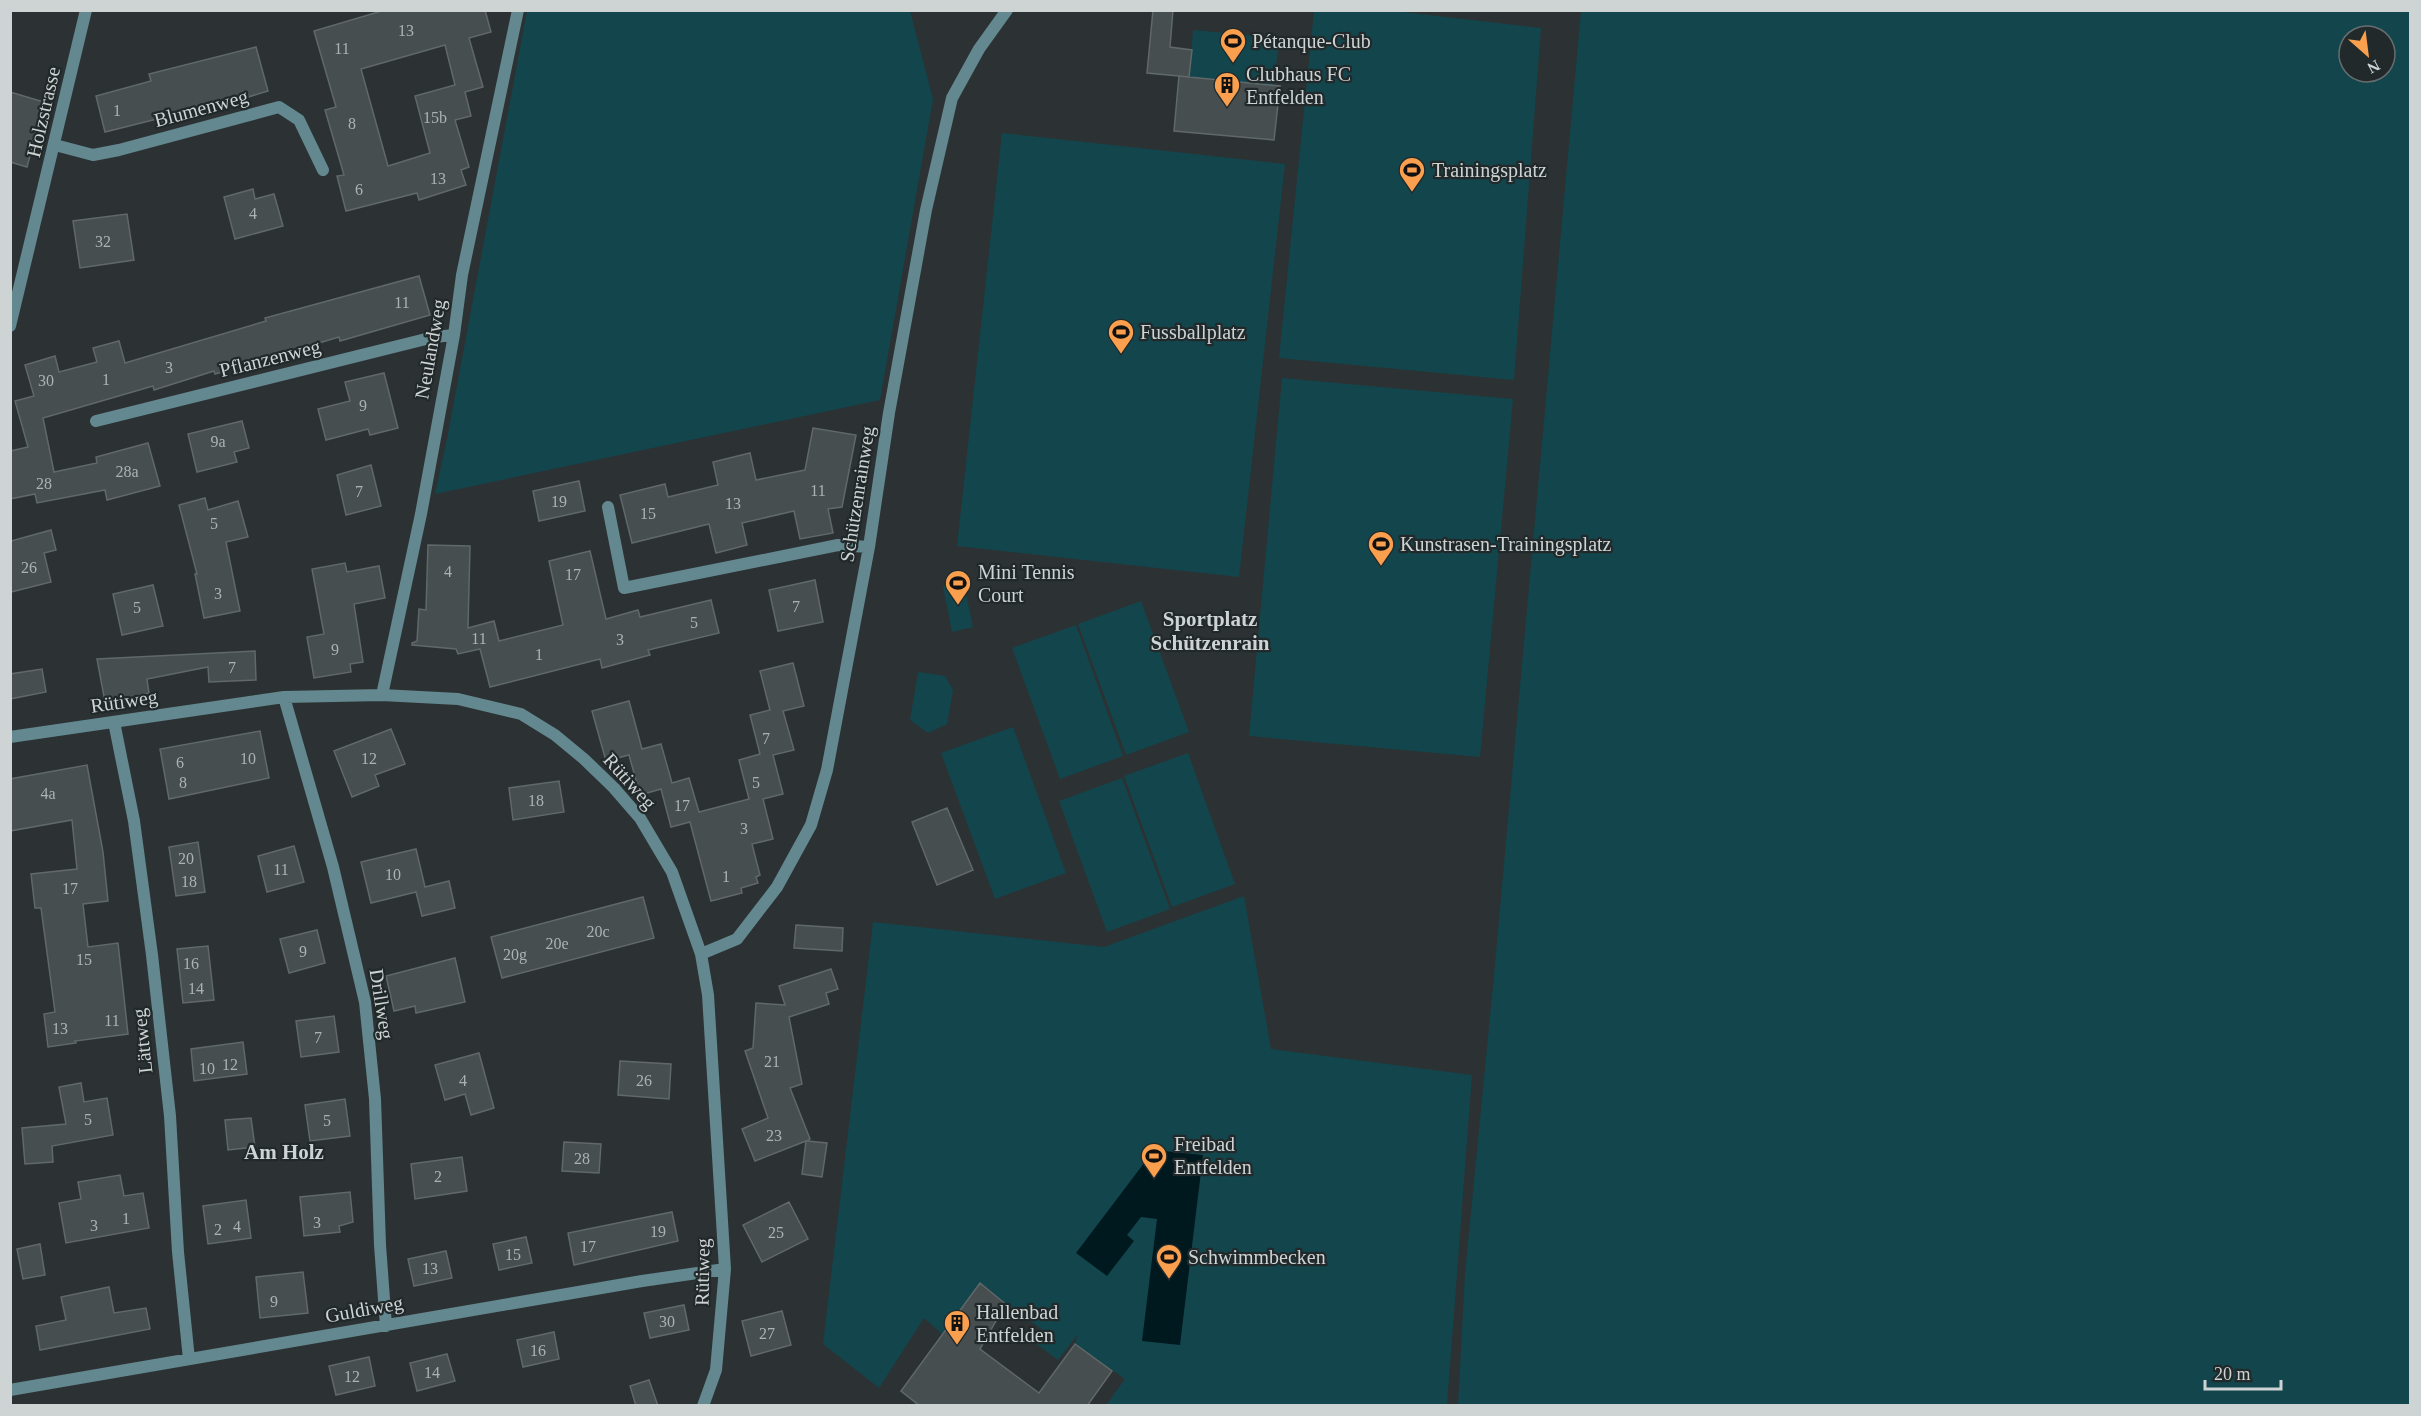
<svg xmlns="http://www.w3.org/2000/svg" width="2421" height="1416" font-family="Georgia,serif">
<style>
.green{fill:#13454c;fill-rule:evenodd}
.water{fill:#00191e}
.building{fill:#474e50;stroke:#606869;stroke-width:1.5;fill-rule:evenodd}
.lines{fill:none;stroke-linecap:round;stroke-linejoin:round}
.minor{stroke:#63888f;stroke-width:12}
.labels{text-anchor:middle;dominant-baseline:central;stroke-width:4.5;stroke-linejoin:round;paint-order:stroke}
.number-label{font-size:16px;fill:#acb2b2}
.poi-label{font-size:20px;fill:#ced3d3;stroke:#22292a;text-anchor:start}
.street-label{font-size:20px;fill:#ced3d3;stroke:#22292a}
.neighbourhood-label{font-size:21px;font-weight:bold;fill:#ced3d3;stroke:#22292a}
</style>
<rect width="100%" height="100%" fill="#2c3234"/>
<path class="green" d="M 527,11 L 910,11 L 933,99 L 880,400 L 435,494 L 447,439 Z
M 1314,11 L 1394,11 L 1541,28 L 1514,380 L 1279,358 Z
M 1581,11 L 2410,11 L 2410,1405 L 1458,1405 L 1465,1274 L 1493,986 ZM 2349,36 L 2385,36 L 2385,72 L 2349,72 Z
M 1193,30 L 1280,38 L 1273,85 L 1189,77 Z
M 1002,133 L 1285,164 L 1239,577 L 957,546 Z
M 1282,378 L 1513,399 L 1480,757 L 1249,736 Z
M 963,580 L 973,627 L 952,632 L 943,586 Z
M 1141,601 L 1189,732 L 1126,755 L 1078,624 Z
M 1076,625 L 1123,756 L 1060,779 L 1012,648 Z
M 918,672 L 945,676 L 953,690 L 947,724 L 928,733 L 910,720 Z
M 1013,727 L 1066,873 L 995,899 L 941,753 Z
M 1188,753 L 1235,884 L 1172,907 L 1124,776 Z
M 1122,778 L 1170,909 L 1107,932 L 1059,801 Z
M 1244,896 L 1271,1049 L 1472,1075 L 1447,1405 L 1106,1405 L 1125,1379 L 1075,1344 L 1078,1334 L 1058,1360 L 1035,1343 L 1043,1330 L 1008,1306 L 980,1283 L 942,1334 L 924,1318 L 879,1388 L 823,1344 L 873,922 L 1104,947 Z"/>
<path class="water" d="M 1154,1150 L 1203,1155 L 1180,1345 L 1142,1341 L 1157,1219 L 1141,1217 L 1127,1235 L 1134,1241 L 1107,1276 L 1076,1253 Z"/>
<path class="building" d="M 385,10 L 485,10 L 491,32 L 469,38 L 483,87 L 465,92 L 471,116 L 455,120 L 469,167 L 461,170 L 466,185 L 419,200 L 417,193 L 346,211 L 337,176 L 344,175 L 325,110 L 336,107 L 314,31 ZM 445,45 L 455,85 L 415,96 L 430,153 L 388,166 L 361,69 Z
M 1153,10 L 1173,10 L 1170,47 L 1192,50 L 1189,77 L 1147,73 Z
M 256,47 L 268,91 L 162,123 L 161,118 L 105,132 L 96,96 L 151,81 L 149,74 Z
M 1179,76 L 1280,86 L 1274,140 L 1174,131 Z
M 10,92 L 44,102 L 27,167 L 10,162 Z
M 253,189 L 255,199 L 274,194 L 283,226 L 235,239 L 224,197 Z
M 127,214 L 134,260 L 80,268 L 73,221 Z
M 419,276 L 430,315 L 340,341 L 339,337 L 215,374 L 214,371 L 154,390 L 153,386 L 43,418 L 54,472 L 97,463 L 96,457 L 148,443 L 160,486 L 107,500 L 105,490 L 37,503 L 35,494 L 10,499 L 10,451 L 28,447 L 15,401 L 34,396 L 25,365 L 55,356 L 59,372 L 97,362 L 93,348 L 119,341 L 125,363 L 266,321 L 265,318 Z
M 384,373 L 398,428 L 370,435 L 368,429 L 326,440 L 318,409 L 350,401 L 345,382 Z
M 242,421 L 249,448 L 234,452 L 237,462 L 197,472 L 188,434 Z
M 813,428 L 856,435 L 842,507 L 828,509 L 833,533 L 800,539 L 794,511 L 742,523 L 747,545 L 716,553 L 709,524 L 632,543 L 620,495 L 665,484 L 668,497 L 718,485 L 713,462 L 750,453 L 756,480 L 805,470 Z
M 371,465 L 381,506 L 346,515 L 337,475 Z
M 579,481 L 585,511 L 539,521 L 533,491 Z
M 205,498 L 208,510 L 238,501 L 248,537 L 226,542 L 240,611 L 204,618 L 195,574 L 197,574 L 179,505 Z
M 51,530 L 56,550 L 44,553 L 51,582 L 11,592 L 11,541 Z
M 428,545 L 470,546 L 468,628 L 494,621 L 499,641 L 563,625 L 549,561 L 590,551 L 606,619 L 638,610 L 640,617 L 711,600 L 719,633 L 648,650 L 650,655 L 602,668 L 600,659 L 490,687 L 480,649 L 458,654 L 456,649 L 412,645 L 412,643 L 417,641 L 419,609 L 426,610 Z
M 345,563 L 347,572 L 379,566 L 385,598 L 354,604 L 363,662 L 350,664 L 351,672 L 314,678 L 307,637 L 324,634 L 312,569 Z
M 815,580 L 823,622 L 778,631 L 769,590 Z
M 153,585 L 163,626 L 122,635 L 113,594 Z
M 255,651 L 256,680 L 209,682 L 208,667 L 147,679 L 149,693 L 105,702 L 97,659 Z
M 793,663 L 804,706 L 783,711 L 794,750 L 773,755 L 783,794 L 763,799 L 773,839 L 752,844 L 760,875 L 756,877 L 758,883 L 741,888 L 742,893 L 711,901 L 690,822 L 671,827 L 661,789 L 640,795 L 629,755 L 606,761 L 592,711 L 629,701 L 642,749 L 661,744 L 672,783 L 689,778 L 699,812 L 749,799 L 739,760 L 760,754 L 750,715 L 770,710 L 760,671 Z
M 42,669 L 46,692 L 10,699 L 10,674 Z
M 391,729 L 405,764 L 375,775 L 379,786 L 352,797 L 334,751 Z
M 260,731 L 269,778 L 169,799 L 160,749 Z
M 87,765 L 103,852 L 108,901 L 83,904 L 88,947 L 118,943 L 128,1034 L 75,1041 L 76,1043 L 48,1047 L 44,1014 L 55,1012 L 41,908 L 35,908 L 31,874 L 77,869 L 72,820 L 10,831 L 10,779 Z
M 559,781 L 564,812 L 513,820 L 509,788 Z
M 947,808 L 973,870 L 937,885 L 912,822 Z
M 198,842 L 205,892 L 176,896 L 169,847 Z
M 294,846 L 304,882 L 267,892 L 258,856 Z
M 416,849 L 425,887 L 449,881 L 455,908 L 422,916 L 416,892 L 371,903 L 361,862 Z
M 643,897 L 654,938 L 502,978 L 491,937 Z
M 796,925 L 843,928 L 842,951 L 794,948 Z
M 317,930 L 325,963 L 289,973 L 280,939 Z
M 208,946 L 214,1000 L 183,1003 L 177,949 Z
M 455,958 L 465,1002 L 416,1013 L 415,1006 L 394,1011 L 386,976 Z
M 831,969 L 838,989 L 826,993 L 829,1004 L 789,1017 L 802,1084 L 790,1088 L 810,1139 L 807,1141 L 827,1143 L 822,1177 L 802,1174 L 806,1141 L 755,1161 L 742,1129 L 768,1118 L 745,1051 L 753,1048 L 756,1003 L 785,1005 L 779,986 Z
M 334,1016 L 339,1052 L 301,1057 L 296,1021 Z
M 243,1042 L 247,1074 L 194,1081 L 191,1049 Z
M 479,1053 L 494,1108 L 471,1115 L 465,1094 L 445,1100 L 435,1065 Z
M 620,1061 L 671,1064 L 669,1099 L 618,1095 Z
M 81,1083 L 84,1102 L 107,1098 L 113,1135 L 52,1146 L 53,1162 L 25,1164 L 22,1128 L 66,1124 L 59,1087 Z
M 345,1099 L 350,1136 L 310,1141 L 305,1105 Z
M 251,1118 L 255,1147 L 228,1150 L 225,1120 Z
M 564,1142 L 601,1144 L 599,1173 L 562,1171 Z
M 462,1157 L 467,1191 L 415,1199 L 411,1164 Z
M 120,1175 L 124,1196 L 143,1193 L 149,1228 L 66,1243 L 59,1203 L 81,1199 L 78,1182 Z
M 350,1192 L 353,1222 L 339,1226 L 340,1232 L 304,1236 L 300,1197 Z
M 246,1200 L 251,1238 L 208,1244 L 203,1206 Z
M 789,1202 L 808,1239 L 762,1262 L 743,1225 Z
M 672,1212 L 678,1241 L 574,1265 L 568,1233 Z
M 526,1237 L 532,1263 L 499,1270 L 493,1244 Z
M 40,1244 L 45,1275 L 23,1279 L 17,1249 Z
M 446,1251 L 452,1278 L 414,1286 L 408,1259 Z
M 303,1272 L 308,1313 L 260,1318 L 256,1277 Z
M 980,1283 L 1008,1306 L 996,1321 L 980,1349 L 1039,1393 L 1075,1344 L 1112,1371 L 1087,1406 L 920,1406 L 901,1391 Z
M 109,1287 L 114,1313 L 146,1308 L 150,1329 L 40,1350 L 36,1326 L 66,1320 L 61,1297 Z
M 684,1305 L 689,1330 L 650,1338 L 644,1313 Z
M 782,1311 L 791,1345 L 751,1356 L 742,1321 Z
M 554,1332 L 559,1359 L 523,1367 L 517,1340 Z
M 447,1354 L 455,1381 L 417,1391 L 410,1363 Z
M 369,1357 L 375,1386 L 336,1395 L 329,1366 Z
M 649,1380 L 658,1406 L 636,1406 L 630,1386 Z"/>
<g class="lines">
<path class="minor" d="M 55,145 L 93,155 L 119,150 L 279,107 L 299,120 L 323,170
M 10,326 L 86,10
M 96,421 L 434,337 L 454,335
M 608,507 L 624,588 L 838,545 L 869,547
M 382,695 L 421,514 L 454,335 L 462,275 L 518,10
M 284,697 L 333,867 L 365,1002 L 375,1099 L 380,1245 L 386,1326
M 114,722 L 134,821 L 152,955 L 170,1116 L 178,1252 L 189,1359
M 10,737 L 284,697 L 382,695 L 458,699 L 521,714 L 555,735 L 584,759 L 614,788 L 640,818 L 672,872 L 701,954 L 708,995 L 725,1269 L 716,1370 L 703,1406
M 701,954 L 737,939 L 777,887 L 811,825 L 827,770 L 869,547 L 889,413 L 926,210 L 952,98 L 979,49 L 1007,10
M 10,1390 L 642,1281 L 725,1269"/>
</g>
<defs>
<g id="stadium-pin" transform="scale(1.35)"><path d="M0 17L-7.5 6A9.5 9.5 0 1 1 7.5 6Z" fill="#fa9f4e" stroke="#22292a"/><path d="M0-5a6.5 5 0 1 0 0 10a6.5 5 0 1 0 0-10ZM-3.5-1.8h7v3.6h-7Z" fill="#111"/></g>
<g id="building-pin" transform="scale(1.35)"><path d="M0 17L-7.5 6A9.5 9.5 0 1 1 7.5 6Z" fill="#fa9f4e" stroke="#22292a"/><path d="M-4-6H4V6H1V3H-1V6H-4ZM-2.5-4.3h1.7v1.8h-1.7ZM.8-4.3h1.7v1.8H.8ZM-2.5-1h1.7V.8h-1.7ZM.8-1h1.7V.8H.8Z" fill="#111"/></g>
</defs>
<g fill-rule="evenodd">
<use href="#stadium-pin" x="1233" y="41"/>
<use href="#building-pin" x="1227" y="85"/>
<use href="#stadium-pin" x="1412" y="170"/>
<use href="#stadium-pin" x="1121" y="332"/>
<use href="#stadium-pin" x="1381" y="544"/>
<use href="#stadium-pin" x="958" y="583"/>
<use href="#stadium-pin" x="1154" y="1156"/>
<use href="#stadium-pin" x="1169" y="1257"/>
<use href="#building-pin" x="957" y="1323"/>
</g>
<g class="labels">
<g class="number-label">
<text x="406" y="30">13</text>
<text x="342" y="48">11</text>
<text x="117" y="110">1</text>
<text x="435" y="117">15b</text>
<text x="352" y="123">8</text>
<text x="438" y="178">13</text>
<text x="359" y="189">6</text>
<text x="253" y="213">4</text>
<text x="103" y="241">32</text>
<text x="402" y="302">11</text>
<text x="169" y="367">3</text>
<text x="106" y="379">1</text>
<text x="46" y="380">30</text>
<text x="363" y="405">9</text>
<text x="218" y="441">9a</text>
<text x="127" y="471">28a</text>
<text x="44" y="483">28</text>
<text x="818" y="490">11</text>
<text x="359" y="491">7</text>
<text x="559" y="501">19</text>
<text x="733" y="503">13</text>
<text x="648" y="513">15</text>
<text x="214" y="523">5</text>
<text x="29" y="567">26</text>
<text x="448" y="571">4</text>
<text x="573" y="574">17</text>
<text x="218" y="593">3</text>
<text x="796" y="606">7</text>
<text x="137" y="607">5</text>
<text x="694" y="622">5</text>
<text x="479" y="638">11</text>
<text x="620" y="639">3</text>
<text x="335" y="649">9</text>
<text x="539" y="654">1</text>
<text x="232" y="667">7</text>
<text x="766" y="738">7</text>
<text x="248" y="758">10</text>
<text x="369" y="758">12</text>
<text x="180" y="762">6</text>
<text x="183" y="782">8</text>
<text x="756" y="782">5</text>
<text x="48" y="793">4a</text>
<text x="536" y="800">18</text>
<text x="682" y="805">17</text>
<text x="744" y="828">3</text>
<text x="186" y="858">20</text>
<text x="281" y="869">11</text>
<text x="393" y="874">10</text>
<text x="726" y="876">1</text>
<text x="189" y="881">18</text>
<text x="70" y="888">17</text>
<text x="598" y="931">20c</text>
<text x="557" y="943">20e</text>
<text x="303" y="951">9</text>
<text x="515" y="954">20g</text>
<text x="84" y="959">15</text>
<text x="191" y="963">16</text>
<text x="196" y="988">14</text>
<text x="112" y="1020">11</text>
<text x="60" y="1028">13</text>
<text x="318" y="1037">7</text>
<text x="772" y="1061">21</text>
<text x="230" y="1064">12</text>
<text x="207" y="1068">10</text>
<text x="463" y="1080">4</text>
<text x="644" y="1080">26</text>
<text x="88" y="1119">5</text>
<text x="327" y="1120">5</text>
<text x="774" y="1135">23</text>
<text x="582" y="1158">28</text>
<text x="438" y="1176">2</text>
<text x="126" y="1218">1</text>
<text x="317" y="1222">3</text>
<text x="94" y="1225">3</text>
<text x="237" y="1226">4</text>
<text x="218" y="1229">2</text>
<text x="658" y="1231">19</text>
<text x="776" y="1232">25</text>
<text x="588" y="1246">17</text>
<text x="513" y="1254">15</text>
<text x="430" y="1268">13</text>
<text x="274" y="1301">9</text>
<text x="667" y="1321">30</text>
<text x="767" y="1333">27</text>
<text x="538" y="1350">16</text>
<text x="432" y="1372">14</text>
<text x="352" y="1376">12</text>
</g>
<g class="poi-label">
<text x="1252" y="41">Pétanque-Club</text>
<text x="1246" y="74">Clubhaus FC<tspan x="1246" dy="23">Entfelden</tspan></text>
<text x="1432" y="170">Trainingsplatz</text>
<text x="1140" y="332">Fussballplatz</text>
<text x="1400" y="544">Kunstrasen-Trainingsplatz</text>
<text x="978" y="572">Mini Tennis<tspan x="978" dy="23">Court</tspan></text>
<text x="1174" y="1144">Freibad<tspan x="1174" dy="23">Entfelden</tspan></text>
<text x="1188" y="1257">Schwimmbecken</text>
<text x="976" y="1312">Hallenbad<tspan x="976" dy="23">Entfelden</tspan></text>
</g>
<g class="street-label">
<text transform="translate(201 108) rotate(-15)">Blumenweg</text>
<text transform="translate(43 112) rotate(-77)">Holzstrasse</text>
<text transform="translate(430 349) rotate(-80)">Neulandweg</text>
<text transform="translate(270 358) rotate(-14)">Pflanzenweg</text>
<text transform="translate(857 494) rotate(-81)">Schützenrainweg</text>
<text transform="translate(124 701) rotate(-8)">Rütiweg</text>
<text transform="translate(630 781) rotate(48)">Rütiweg</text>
<text transform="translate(382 1004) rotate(81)">Drillweg</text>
<text transform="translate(142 1041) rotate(-96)">Lättweg</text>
<text transform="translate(702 1272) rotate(-89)">Rütiweg</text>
<text transform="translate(364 1309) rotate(-10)">Guldiweg</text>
</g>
<g class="neighbourhood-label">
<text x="1210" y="619">Sportplatz<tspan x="1210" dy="24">Schützenrain</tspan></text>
<text x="284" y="1152">Am Holz</text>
</g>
</g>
<rect width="2421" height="1416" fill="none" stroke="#ced3d3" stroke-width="24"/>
<g transform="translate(2367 54) rotate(152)"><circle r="28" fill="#22292a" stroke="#676d6e" stroke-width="1.5"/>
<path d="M0-4.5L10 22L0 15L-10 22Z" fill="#fa9f4e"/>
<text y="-9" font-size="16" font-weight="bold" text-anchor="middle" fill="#ced3d3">N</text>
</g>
<path d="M2205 1380v9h76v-9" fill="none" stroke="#ced3d3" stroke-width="3"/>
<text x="2214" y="1380" font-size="18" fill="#ced3d3" stroke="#22292a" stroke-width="4.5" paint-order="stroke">20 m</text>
</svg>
